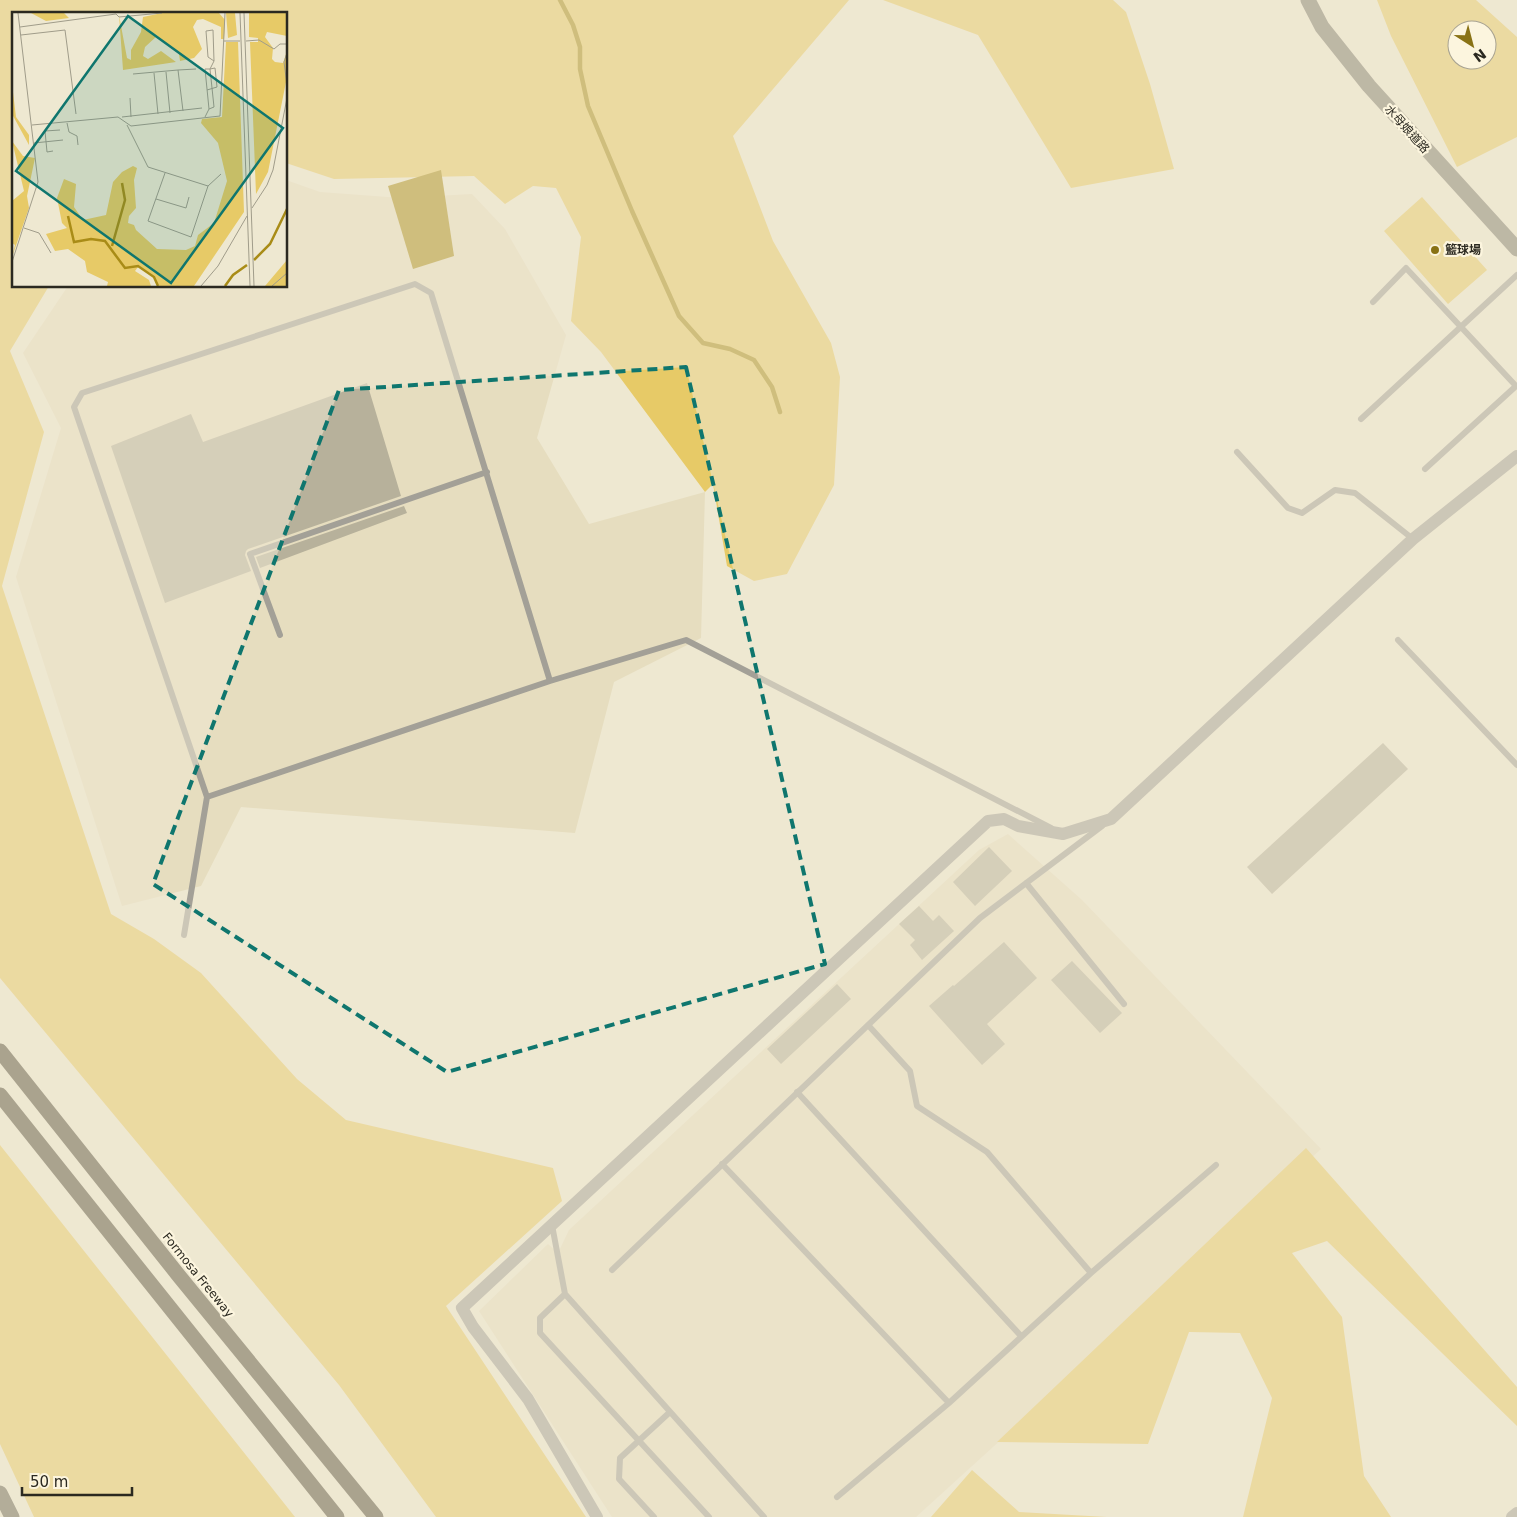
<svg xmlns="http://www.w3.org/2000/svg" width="1517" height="1517" font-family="'DejaVu Sans','Noto Sans TC',sans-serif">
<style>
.built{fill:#e6ddbf}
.green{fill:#e7ca67;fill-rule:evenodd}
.water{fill:#a98c17}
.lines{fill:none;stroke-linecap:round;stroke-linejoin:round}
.stream{stroke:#a98c17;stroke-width:4.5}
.building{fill:#b7b19b}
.lane{stroke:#a3a097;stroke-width:6}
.street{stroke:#a3a097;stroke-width:12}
.secondary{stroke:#827e70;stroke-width:15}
.primary{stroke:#6b6655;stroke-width:15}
.highway{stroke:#57513d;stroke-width:15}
.marked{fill:none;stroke:#0f766e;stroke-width:4;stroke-dasharray:10 6;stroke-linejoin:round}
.poi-dot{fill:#897214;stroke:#fcf5de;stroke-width:2}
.labels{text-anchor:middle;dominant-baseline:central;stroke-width:4.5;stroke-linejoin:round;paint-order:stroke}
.street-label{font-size:12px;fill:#2b2920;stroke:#fcf5de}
.poi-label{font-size:12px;font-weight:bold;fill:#2b2920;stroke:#fcf5de;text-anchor:start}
.inset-river{fill:none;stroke:#a98c17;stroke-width:2.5}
.inset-road{fill:none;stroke:#a09c8a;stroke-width:1}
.view{fill:#0f766e;fill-opacity:0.15;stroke:#0f766e;stroke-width:2.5}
.inset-edge{fill:none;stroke:#2b2920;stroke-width:2.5}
</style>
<rect width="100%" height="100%" fill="#eee8d1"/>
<path class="built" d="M 286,180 L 320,192 L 401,198 L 472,194 L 505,229 L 566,335 L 537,438 L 589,524 L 705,492 L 701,638 L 614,682 L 575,833 L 241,807 L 201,886 L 122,906 L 16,577 L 61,428 L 23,353 L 68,286 L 286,286 Z
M 1008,834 L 1082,900 L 1321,1149 L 916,1517 L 612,1517 L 479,1311 L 548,1244 L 558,1253 L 569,1230 L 979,850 Z"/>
<path class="green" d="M 0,0 L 849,0 L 733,136 L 773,241 L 831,343 L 840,377 L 834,485 L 787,574 L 754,581 L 727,566 L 713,484 L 705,492 L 601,352 L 571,321 L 581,237 L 556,188 L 533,186 L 505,204 L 474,176 L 334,179 L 286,163 L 286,14 L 14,14 L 14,286 L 49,286 L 10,351 L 44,432 L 2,586 L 111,914 L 154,939 L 201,973 L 297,1079 L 346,1120 L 553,1168 L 562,1201 L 446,1306 L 586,1517 L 436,1517 L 339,1385 L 0,978 Z
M 883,0 L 1113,0 L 1126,12 L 1150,84 L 1174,169 L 1071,188 L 978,35 Z
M 1377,0 L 1476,0 L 1517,37 L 1517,137 L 1457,167 L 1391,36 ZM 1457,30 L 1487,30 L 1487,60 L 1457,60 Z
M 1422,197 L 1487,270 L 1448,304 L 1384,231 Z
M 0,1145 L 295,1517 L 34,1517 L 0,1444 Z
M 1306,1148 L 1517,1387 L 1517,1426 L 1327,1241 L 1292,1253 L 1342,1317 L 1364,1476 L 1391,1517 L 1243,1517 L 1272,1398 L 1240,1333 L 1189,1332 L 1148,1444 L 997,1442 Z
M 972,1470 L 1019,1512 L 1107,1517 L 931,1517 Z"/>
<path class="water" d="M 441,170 L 454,256 L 413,269 L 388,186 Z"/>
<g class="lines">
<path class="stream" d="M 560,0 L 573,25 L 580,47 L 580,69 L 588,106 L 632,211 L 679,316 L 703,343 L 730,349 L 754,360 L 772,387 L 780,412"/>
</g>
<path class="building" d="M 367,383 L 401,496 L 248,549 L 246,551 L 245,555 L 251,571 L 165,603 L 111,446 L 191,414 L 203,442 Z
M 404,506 L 407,513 L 260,568 L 256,557 Z
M 1383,743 L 1408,769 L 1272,894 L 1247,867 Z
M 989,847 L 1012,871 L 975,906 L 953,882 Z
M 919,906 L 933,921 L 939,915 L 954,931 L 922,960 L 910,945 L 915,940 L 899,924 Z
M 1004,942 L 1037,978 L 987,1024 L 1005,1044 L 982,1065 L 929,1006 L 953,985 L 954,986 Z
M 1072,961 L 1122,1013 L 1100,1033 L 1051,980 Z
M 837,984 L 851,999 L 781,1064 L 767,1049 Z"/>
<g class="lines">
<path class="lane" d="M 1373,302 L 1406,268 L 1516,386 L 1425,469
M 1361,419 L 1517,275
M 1237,452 L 1288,508 L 1302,513 L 1335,490 L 1355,493 L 1413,539
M 280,635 L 250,554 L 487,472
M 1398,640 L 1517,765
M 207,797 L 74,407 L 82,393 L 415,284 L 431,293 L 550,681
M 1026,883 L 1124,1004
M 184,935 L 207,797 L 550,681 L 686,640 L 1051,828
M 868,1025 L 910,1071 L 917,1106 L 987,1152 L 1091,1273
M 797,1092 L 1021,1336
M 722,1164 L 949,1403 L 837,1497
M 552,1225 L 565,1294 L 764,1517
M 612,1270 L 980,918 L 1102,826
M 565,1294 L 540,1318 L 540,1333 L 709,1517
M 949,1403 L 1091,1273 L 1216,1165
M 654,1517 L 619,1479 L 620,1458 L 670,1412"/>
<path class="street" d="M 597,1517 L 528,1399 L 473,1327 L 462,1308 L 988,821 L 1004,819 L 1018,826 L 1063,834 L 1111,819 L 1413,539 L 1517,456
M 1512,1517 L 1517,1513"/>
<path class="secondary" d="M 1308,0 L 1322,27 L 1369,86 L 1517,249"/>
<path class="primary" d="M 0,1493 L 12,1517"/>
<path class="highway" d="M 0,1051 L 179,1276 L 376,1517
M 0,1095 L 337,1517"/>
</g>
<path d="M0 0H1517V1517H0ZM 686,367 L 825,964 L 447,1072 L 153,884 L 339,390 Z" fill="#eee8d1" fill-opacity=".55" fill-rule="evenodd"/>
<path class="marked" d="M 686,367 L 825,964 L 447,1072 L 153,884 L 339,390 Z"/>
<circle class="poi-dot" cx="1435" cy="250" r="5"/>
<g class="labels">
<g class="street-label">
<text transform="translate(1407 129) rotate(48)">水母娘道路</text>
<text transform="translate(198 1275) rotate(51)">Formosa Freeway</text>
</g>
<g class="poi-label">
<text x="1445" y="250">籃球場</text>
</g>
</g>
<g transform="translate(12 12)">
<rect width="275" height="275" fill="#eee8d1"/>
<path d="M 19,1 L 52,1 L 57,6 L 34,9 ZM 207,1 L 213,8 L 212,27 L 209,27 L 209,15 L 191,7 L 185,8 L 181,15 L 190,37 L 182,46 L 168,49 L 167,42 L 145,24 L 133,35 L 131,44 L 136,47 L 149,39 L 164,50 L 111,58 L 107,3 L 115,46 L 119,48 L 119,38 L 129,20 L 131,5 L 150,1 ZM 214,1 L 223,1 L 225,23 L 216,26 ZM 237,1 L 275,1 L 275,24 L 255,20 L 253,25 L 261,36 L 260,47 L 263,50 L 271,51 L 275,39 L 275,65 L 256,160 L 244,182 L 238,30 L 246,30 L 246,26 L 237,25 ZM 214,30 L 226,30 L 232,200 L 182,274 L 147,274 L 138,261 L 126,255 L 123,259 L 137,268 L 139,274 L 95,274 L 96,270 L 75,260 L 73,249 L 56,237 L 43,239 L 34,222 L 55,216 L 50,211 L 45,186 L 52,167 L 64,172 L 62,195 L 71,208 L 94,203 L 101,170 L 110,160 L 121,154 L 125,156 L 122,168 L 124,196 L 117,204 L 116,211 L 122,213 L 124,218 L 145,237 L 174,238 L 183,234 L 186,223 L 202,211 L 215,169 L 206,131 L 189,111 L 190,107 L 210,105 ZM 0,72 L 4,105 L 17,123 L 17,133 L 0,102 ZM 0,129 L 11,144 L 23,146 L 15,184 L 17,196 L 0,245 L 3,233 L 0,231 L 0,189 L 12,179 ZM 275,248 L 275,274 L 253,274 Z" fill="#e7ca67"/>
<path class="inset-river" d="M 56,204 L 62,230 L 79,227 L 93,229 L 113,256 L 126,254 L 142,265 L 146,274M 100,234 L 113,188 L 110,171M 242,248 L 258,232 L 275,197M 213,274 L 221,263 L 235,253"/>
<path class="inset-road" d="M 228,1 L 238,274M 232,1 L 242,274M 8,15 L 104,2 L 107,5 L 150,1M 9,23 L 53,18 L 64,102M 212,29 L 228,29M 234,29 L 247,28 L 262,37 L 268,32 L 275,32M 275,41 L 272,50 L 275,73M 154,60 L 158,101M 142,61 L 146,102M 121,62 L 166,58M 195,78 L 205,75 L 203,56 L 198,57 L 202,49 L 196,45 L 194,19 L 201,18 L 202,49M 118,86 L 119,105M 171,99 L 166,58 L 184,57M 110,105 L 190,96M 193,105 L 197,97 L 193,57 L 198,57 L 202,95 L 197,97M 55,111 L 57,120 L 65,124 L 66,133M 20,113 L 106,105 L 119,114 L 208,104 L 213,1M 115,113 L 136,155 L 196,174 L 209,162M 22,131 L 51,128M 41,139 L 35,140 L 33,119 L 48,118M 153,161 L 136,209 L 179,225 L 196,174M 144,187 L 174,196 L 177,185M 240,196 L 255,173 L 261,158 L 275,86M 12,216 L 27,221 L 39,241M 0,250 L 26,170 L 6,1M 189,274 L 206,254 L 235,204M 260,274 L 275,261"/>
<path class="view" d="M 116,4 L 271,116 L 159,271 L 4,159 Z"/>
<rect width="275" height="275" class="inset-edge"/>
</g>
<g transform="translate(1472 45) rotate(144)"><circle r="24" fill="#fcf5de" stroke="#a8a392"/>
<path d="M0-4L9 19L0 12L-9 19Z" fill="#897214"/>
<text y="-8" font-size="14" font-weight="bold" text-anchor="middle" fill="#2b2920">N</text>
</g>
<path d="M22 1487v8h110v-8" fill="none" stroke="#2b2920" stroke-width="2.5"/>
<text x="30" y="1487" font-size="15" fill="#2b2920" stroke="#fcf5de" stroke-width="4" paint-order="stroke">50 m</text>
</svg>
